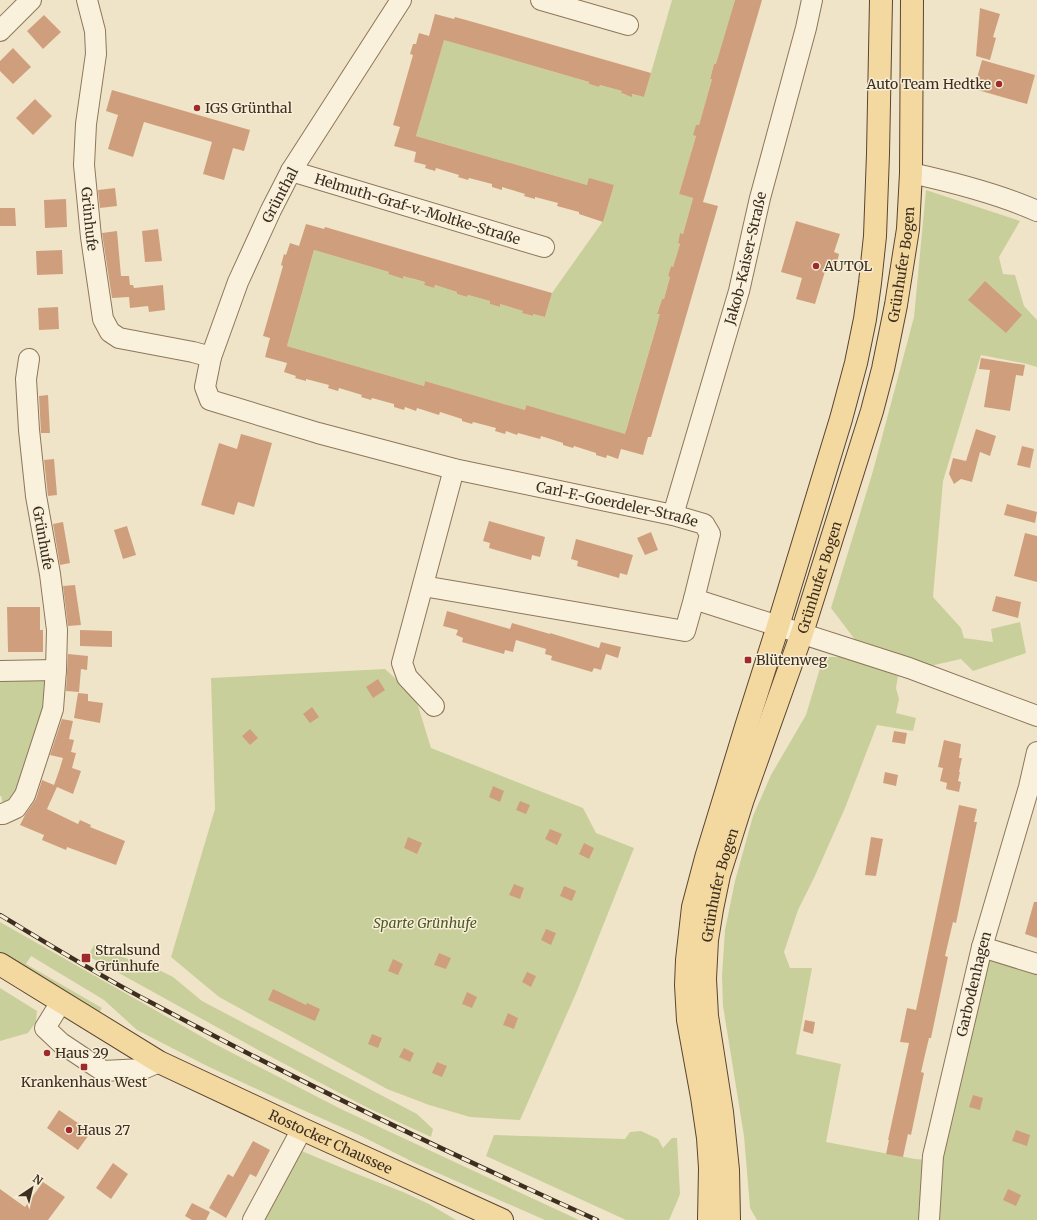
<svg xmlns="http://www.w3.org/2000/svg" width="1037" height="1220" font-family="Merriweather,serif">
<style>
.green{fill:#c9cf9b}
.building{fill:#cf9f7d}
.lines{fill:none;stroke-linecap:round;stroke-linejoin:round}
.minor-casing{stroke:#8d765c;stroke-width:22}
.major-casing{stroke:#5b4430;stroke-width:24}
.minor{stroke:#faf1dc;stroke-width:20}
.major{stroke:#f3d9a0;stroke-width:22}
.rail-casing{stroke:#3d2e20;stroke-width:4.5}
.rail{stroke:#f7eed8;stroke-width:3;stroke-dasharray:9;stroke-linecap:butt}
.poi-dot{fill:#9e2a2b;stroke:#f7eed8;stroke-width:1.5}
.labels{text-anchor:middle;dominant-baseline:central;stroke-width:3;stroke-linejoin:round;paint-order:stroke}
.poi-label{font-size:14px;fill:#3d2e20;stroke:#f7eed8;text-anchor:start}
.street-label{font-size:14px;fill:#3d2e20;stroke:#f7eed8}
.park-label{font-size:14px;font-style:italic;fill:#4d5a26;stroke:#f7eed8}
</style>
<rect width="100%" height="100%" fill="#f0e4c8"/>
<path class="green" d="M 672,0 L 735,0 L 719,55 L 719,65 L 714,64 L 710,78 L 712,79 L 699,125 L 696,125 L 696,136 L 679,194 L 693,198 L 683,234 L 680,233 L 678,243 L 680,244 L 673,267 L 671,266 L 668,276 L 670,277 L 664,299 L 662,299 L 657,313 L 662,315 L 657,324 L 626,430 L 630,436 L 526,405 L 525,410 L 425,381 L 424,386 L 287,346 L 314,250 L 389,272 L 388,274 L 402,279 L 404,274 L 413,279 L 425,282 L 424,285 L 434,288 L 435,285 L 457,292 L 457,294 L 467,297 L 468,295 L 490,301 L 490,304 L 500,307 L 500,304 L 523,311 L 523,313 L 532,316 L 533,314 L 545,317 L 552,293 L 603,221 L 614,185 L 587,185 L 416,136 L 445,35 L 448,41 L 589,82 L 589,84 L 599,87 L 600,85 L 622,91 L 622,94 L 631,96 L 632,94 L 644,97 Z
M 926,190 L 1020,221 L 999,257 L 1003,274 L 1015,275 L 1024,306 L 1037,320 L 1037,367 L 1027,364 L 981,355 L 943,481 L 933,597 L 961,628 L 964,638 L 993,642 L 991,629 L 1020,622 L 1026,653 L 973,671 L 961,659 L 930,666 L 856,641 L 831,608 L 873,471 L 914,317 Z
M 825,657 L 841,657 L 861,662 L 898,676 L 896,688 L 899,699 L 896,713 L 916,718 L 913,731 L 877,725 L 845,808 L 814,878 L 798,910 L 784,952 L 790,968 L 812,968 L 796,1054 L 841,1064 L 826,1142 L 915,1159 L 941,1161 L 987,955 L 1037,972 L 1037,1220 L 757,1220 L 750,1208 L 744,1136 L 723,1006 L 722,976 L 725,930 L 735,881 L 753,816 L 771,775 L 806,715 L 820,668 L 821,660 Z
M 385,669 L 415,696 L 431,748 L 583,808 L 596,833 L 634,848 L 577,991 L 520,1120 L 470,1117 L 429,1105 L 387,1089 L 219,997 L 171,957 L 215,809 L 211,678 Z
M 0,676 L 47,681 L 49,702 L 21,790 L 4,808 L 1,796 L 0,796 Z
M 0,922 L 213,1043 L 343,1110 L 579,1220 L 545,1220 L 415,1163 L 359,1135 L 287,1103 L 207,1066 L 137,1030 L 104,1000 L 31,956 L 26,964 L 102,1008 L 98,1014 L 0,959 Z
M 94,945 L 111,953 L 155,968 L 173,977 L 202,1001 L 417,1114 L 433,1129 L 431,1137 L 368,1108 L 260,1051 L 88,956 Z
M 0,988 L 37,1011 L 36,1022 L 28,1033 L 0,1041 Z
M 641,1131 L 658,1139 L 663,1148 L 672,1138 L 677,1138 L 680,1194 L 676,1204 L 669,1220 L 626,1220 L 486,1156 L 494,1135 L 625,1139 L 630,1132 Z
M 292,1147 L 352,1172 L 403,1192 L 429,1204 L 456,1220 L 253,1220 Z"/>
<path class="building" d="M 735,0 L 762,0 L 703,202 L 718,206 L 651,437 L 648,437 L 643,455 L 621,449 L 618,459 L 607,455 L 606,458 L 596,455 L 596,453 L 574,446 L 573,448 L 563,445 L 563,443 L 541,436 L 540,439 L 518,433 L 517,435 L 506,431 L 505,434 L 495,431 L 496,428 L 473,422 L 472,424 L 462,421 L 462,419 L 440,412 L 439,415 L 417,408 L 416,411 L 405,407 L 404,410 L 394,407 L 394,404 L 372,398 L 371,400 L 361,397 L 362,395 L 339,388 L 338,391 L 328,388 L 329,385 L 306,379 L 306,381 L 295,378 L 296,376 L 284,372 L 287,363 L 265,357 L 270,338 L 263,336 L 283,266 L 281,265 L 284,254 L 286,255 L 290,243 L 299,246 L 306,224 L 324,229 L 325,227 L 552,293 L 545,317 L 533,314 L 533,316 L 522,313 L 523,311 L 500,304 L 500,307 L 490,304 L 490,301 L 468,295 L 467,297 L 457,294 L 457,292 L 435,285 L 434,288 L 424,285 L 425,282 L 403,276 L 403,279 L 388,274 L 389,272 L 314,250 L 287,346 L 424,386 L 425,381 L 525,410 L 526,405 L 625,434 L 660,314 L 657,314 L 662,299 L 664,299 L 670,277 L 668,276 L 671,266 L 673,267 L 680,244 L 678,243 L 680,233 L 683,234 L 693,198 L 679,194 L 696,136 L 693,135 L 696,125 L 699,125 L 712,79 L 710,79 L 714,64 L 716,64 Z
M 980,8 L 1000,14 L 993,37 L 996,38 L 990,60 L 976,56 Z
M 435,14 L 454,19 L 455,17 L 466,20 L 651,73 L 644,97 L 632,94 L 632,97 L 621,93 L 622,91 L 600,85 L 599,87 L 589,84 L 589,82 L 444,40 L 416,136 L 587,185 L 589,178 L 614,185 L 603,222 L 579,214 L 579,212 L 557,206 L 558,203 L 535,197 L 535,199 L 524,196 L 525,194 L 502,187 L 502,190 L 492,187 L 492,184 L 469,178 L 468,180 L 458,177 L 459,175 L 436,168 L 435,171 L 425,168 L 426,165 L 414,162 L 416,152 L 394,146 L 400,127 L 393,125 L 413,55 L 410,54 L 413,44 L 416,44 L 419,33 L 429,36 Z
M 44,15 L 61,32 L 43,49 L 27,31 Z
M 13,48 L 31,67 L 13,84 L 0,71 L 0,61 Z
M 982,60 L 1035,75 L 1027,104 L 974,89 Z
M 112,90 L 250,130 L 244,151 L 233,148 L 224,180 L 203,174 L 212,142 L 144,122 L 133,157 L 108,149 L 118,115 L 106,111 Z
M 35,99 L 52,116 L 33,135 L 16,118 Z
M 115,188 L 117,206 L 100,208 L 98,190 Z
M 66,199 L 67,227 L 45,228 L 44,200 Z
M 0,208 L 15,208 L 16,226 L 0,226 Z
M 796,221 L 840,234 L 834,252 L 839,254 L 836,267 L 827,265 L 815,304 L 796,299 L 802,278 L 781,272 Z
M 158,229 L 162,261 L 145,262 L 142,231 Z
M 117,231 L 121,276 L 129,276 L 130,285 L 133,285 L 134,288 L 163,285 L 165,310 L 149,312 L 148,306 L 130,308 L 129,297 L 112,298 L 102,233 Z
M 62,250 L 63,274 L 37,275 L 36,251 Z
M 985,281 L 1022,315 L 1006,333 L 968,300 Z
M 58,307 L 59,329 L 39,330 L 38,308 Z
M 981,358 L 1025,365 L 1023,376 L 1016,375 L 1010,411 L 984,407 L 990,370 L 979,369 Z
M 48,395 L 50,433 L 41,433 L 39,396 Z
M 976,429 L 996,436 L 990,456 L 980,452 L 972,482 L 961,479 L 954,484 L 949,474 L 953,458 L 966,461 Z
M 241,434 L 272,443 L 254,507 L 238,502 L 234,515 L 201,505 L 219,443 L 237,449 Z
M 1022,446 L 1034,449 L 1030,468 L 1017,465 Z
M 54,459 L 57,495 L 48,496 L 44,460 Z
M 1007,504 L 1037,512 L 1035,523 L 1004,515 Z
M 489,521 L 545,537 L 540,557 L 532,555 L 531,560 L 489,548 L 490,543 L 483,541 Z
M 63,522 L 70,563 L 60,565 L 53,524 Z
M 127,526 L 136,555 L 123,559 L 114,530 Z
M 651,532 L 658,550 L 645,555 L 637,538 Z
M 1025,533 L 1037,536 L 1037,582 L 1014,576 Z
M 576,539 L 633,555 L 627,575 L 620,573 L 619,578 L 577,566 L 578,561 L 571,559 Z
M 75,585 L 81,625 L 68,626 L 63,586 Z
M 996,596 L 1021,602 L 1018,618 L 992,611 Z
M 7,607 L 40,607 L 40,630 L 43,630 L 43,652 L 8,652 Z
M 447,611 L 510,629 L 512,623 L 550,634 L 550,633 L 599,648 L 601,642 L 621,647 L 618,658 L 606,654 L 601,670 L 594,668 L 592,672 L 551,660 L 552,656 L 545,654 L 546,649 L 516,640 L 513,652 L 505,650 L 504,654 L 462,642 L 463,638 L 456,635 L 458,630 L 443,626 Z
M 80,630 L 112,631 L 112,647 L 80,646 Z
M 68,654 L 88,656 L 87,670 L 81,669 L 79,692 L 66,691 Z
M 378,679 L 385,690 L 373,698 L 366,687 Z
M 78,693 L 88,694 L 88,701 L 103,703 L 100,723 L 74,718 Z
M 312,707 L 319,717 L 310,723 L 303,714 Z
M 62,719 L 73,721 L 69,739 L 74,740 L 71,752 L 76,753 L 72,768 L 81,771 L 73,794 L 57,787 L 47,809 L 78,824 L 80,820 L 91,825 L 90,827 L 125,841 L 116,865 L 67,847 L 66,850 L 42,840 L 44,835 L 20,825 L 25,815 L 36,799 L 42,780 L 54,785 L 59,771 L 63,758 L 50,755 Z
M 250,729 L 258,738 L 250,745 L 242,736 Z
M 894,731 L 907,733 L 905,744 L 892,742 Z
M 944,740 L 961,744 L 959,758 L 962,758 L 959,772 L 960,772 L 958,781 L 961,782 L 959,792 L 946,789 L 947,783 L 940,781 L 943,768 L 938,767 Z
M 885,772 L 898,775 L 896,786 L 883,783 Z
M 493,786 L 504,791 L 500,802 L 489,797 Z
M 520,801 L 530,805 L 526,814 L 516,810 Z
M 959,805 L 977,809 L 974,822 L 977,822 L 956,923 L 953,922 L 945,956 L 948,957 L 931,1038 L 929,1038 L 921,1072 L 924,1073 L 911,1135 L 908,1134 L 903,1157 L 886,1154 L 889,1140 L 888,1140 L 909,1043 L 900,1042 L 907,1008 L 916,1010 Z
M 550,829 L 562,834 L 557,845 L 545,839 Z
M 408,837 L 422,843 L 417,854 L 404,848 Z
M 871,837 L 883,839 L 876,876 L 865,875 Z
M 584,843 L 594,848 L 589,859 L 579,854 Z
M 514,884 L 524,888 L 520,899 L 509,895 Z
M 564,886 L 576,891 L 572,901 L 560,896 Z
M 1034,902 L 1037,902 L 1037,938 L 1025,934 Z
M 546,929 L 556,933 L 551,945 L 541,940 Z
M 439,953 L 451,958 L 446,969 L 434,965 Z
M 393,959 L 403,964 L 398,975 L 388,971 Z
M 527,972 L 536,976 L 531,987 L 522,982 Z
M 273,989 L 306,1005 L 307,1003 L 320,1009 L 315,1021 L 268,1000 Z
M 467,992 L 477,997 L 472,1008 L 462,1004 Z
M 508,1013 L 518,1018 L 514,1029 L 503,1025 Z
M 805,1020 L 815,1022 L 813,1034 L 803,1031 Z
M 372,1034 L 382,1038 L 378,1048 L 368,1044 Z
M 404,1048 L 414,1053 L 410,1062 L 399,1057 Z
M 437,1062 L 447,1066 L 442,1077 L 432,1073 Z
M 973,1095 L 983,1098 L 980,1110 L 969,1107 Z
M 59,1110 L 91,1132 L 78,1150 L 47,1128 Z
M 1016,1130 L 1030,1135 L 1027,1146 L 1012,1141 Z
M 253,1141 L 270,1150 L 256,1177 L 250,1174 L 226,1218 L 209,1208 L 228,1174 L 233,1177 Z
M 113,1163 L 128,1174 L 111,1199 L 96,1188 Z
M 43,1182 L 65,1197 L 48,1220 L 0,1220 L 0,1189 L 25,1207 Z
M 1008,1189 L 1021,1195 L 1016,1206 L 1003,1200 Z
M 192,1203 L 210,1212 L 206,1220 L 192,1220 L 185,1216 Z"/>
<g class="lines">
<g class="minor-casing">
<g id="minor">
<path id="s1" d="M 87,0 L 95,31 L 96,54 L 86,124 L 84,165 L 91,237 L 103,319 L 110,332 L 119,338 L 193,352 L 211,357"/>
<path id="s2" d="M 401,0 L 291,171 L 271,210 L 238,282 L 211,357 L 205,387 L 210,400 L 318,433 L 454,469 L 673,515 L 704,524 L 710,534 L 694,599 L 909,668 L 1037,716"/>
<path d="M 541,0 L 628,25"/>
<path d="M 0,31 L 31,0"/>
<path id="s3" d="M 291,171 L 544,247"/>
<path d="M 911,173 C 952,182 999,194 1037,211"/>
<path id="s4" d="M 673,515 L 739,291 L 760,198 L 806,28 L 812,0"/>
<path d="M 423,586 L 685,631 L 694,599"/>
<path d="M 0,671 L 56,670"/>
<path d="M 434,706 L 407,677 L 402,663 L 454,469"/>
<path d="M 0,814 L 3,814 L 16,808 L 25,795 L 53,709 L 56,670 L 57,630 L 50,574 L 36,496 L 29,430 L 26,379 L 29,359"/>
<path d="M 982,947 L 1037,964"/>
<path d="M 61,1002 L 45,1028 L 61,1043 L 103,1071 L 143,1069 L 159,1062"/>
<path d="M 253,1220 L 302,1129"/>
<path id="s5" d="M 929,1220 L 933,1156 L 982,947 L 1029,787 L 1037,752"/>
</g>
</g>
<g class="major-casing">
<g id="major">
<path id="s6" d="M 0,964 L 159,1062 L 302,1129 L 502,1220"/>
<path d="M 709,1220 L 710,1168 L 708,1138 L 702,1097 L 688,1020 L 686,985 L 687,960 L 693,907 L 706,858 L 746,727 L 778,626 L 841,419 L 856,363 L 865,319 L 870,283 L 875,236 L 878,154 L 881,0"/>
<path id="s7" d="M 729,1220 L 728,1170 L 722,1112 L 707,1016 L 705,979 L 707,940 L 712,909 L 719,875 L 743,799 L 802,633 L 872,411 L 883,369 L 896,305 L 908,229 L 911,173 L 912,0"/>
</g>
</g>
<use href="#minor" class="minor"/>
<use href="#major" class="major"/>
<g class="rail-casing">
<path id="rail" d="M 0,915 C 50,945 100,976 152,1003 C 297,1081 446,1152 597,1220"/>
</g>
<use href="#rail" class="rail"/>
</g>
<g class="poi-dot">
<circle cx="999" cy="84" r="4"/>
<circle cx="197" cy="108" r="4"/>
<circle cx="816" cy="266" r="4"/>
<rect x="744" y="656" width="8" height="8" rx="2"/>
<rect x="81" y="953" width="10" height="10" rx="2"/>
<circle cx="47" cy="1053" r="4"/>
<rect x="80" y="1063" width="8" height="8" rx="2"/>
<circle cx="69" cy="1130" r="4"/>
</g>
<g class="labels">
<g class="poi-label">
<text x="991" y="84" text-anchor="end">Auto Team Hedtke</text>
<text x="205" y="108">IGS Grünthal</text>
<text x="824" y="266">AUTOL</text>
<text x="756" y="660">Blütenweg</text>
<text x="95" y="950">Stralsund<tspan x="95" dy="16">Grünhufe</tspan></text>
<text x="55" y="1053">Haus 29</text>
<text x="84" y="1082" text-anchor="middle">Krankenhaus West</text>
<text x="77" y="1130">Haus 27</text>
</g>
<g class="street-label">
<text transform="translate(280 195) rotate(-62)">Grünthal</text>
<text stroke="none"><textPath href="#s3" startOffset="132">Helmuth-Graf-v.-Moltke-Straße</textPath></text>
<text stroke="none"><textPath href="#s1" startOffset="221">Grünhufe</textPath></text>
<text stroke="none"><textPath href="#s4" startOffset="267">Jakob-Kaiser-Straße</textPath></text>
<text stroke="none"><textPath href="#s7" startOffset="986">Grünhufer Bogen</textPath></text>
<text stroke="none"><textPath href="#s2" startOffset="871">Carl-F.-Goerdeler-Straße</textPath></text>
<text transform="translate(43 538) rotate(80)">Grünhufe</text>
<text stroke="none"><textPath href="#s7" startOffset="662">Grünhufer Bogen</textPath></text>
<text stroke="none"><textPath href="#s7" startOffset="338">Grünhufer Bogen</textPath></text>
<text stroke="none"><textPath href="#s5" startOffset="241">Garbodenhagen</textPath></text>
<text stroke="none"><textPath href="#s6" startOffset="376">Rostocker Chaussee</textPath></text>
</g>
<g class="park-label">
<text x="425" y="923">Sparte Grünhufe</text>
</g>
</g>
<g transform="translate(32 1188) rotate(35)" stroke="#f7eed8" stroke-width="3" paint-order="stroke">
<path d="M0-3L7 15L0 10L-7 15Z" fill="#3d2e20"/>
<text y="-6" font-size="11" font-weight="bold" text-anchor="middle" fill="#3d2e20">N</text>
</g>
</svg>
